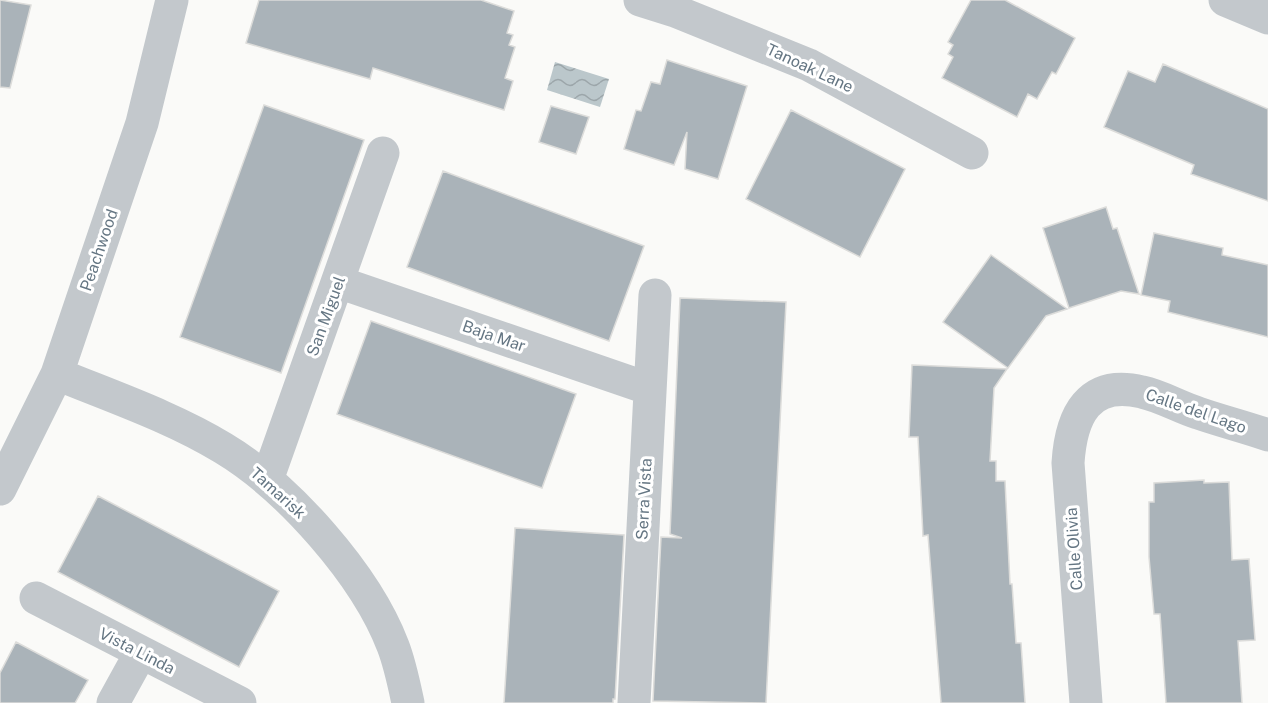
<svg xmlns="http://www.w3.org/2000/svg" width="1268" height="703" font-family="'Public Sans',sans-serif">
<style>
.water{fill:url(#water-waves)}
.building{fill:#aab3b9;stroke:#dcdcda;stroke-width:1.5}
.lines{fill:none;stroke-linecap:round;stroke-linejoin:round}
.minor{stroke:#c3c8cc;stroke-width:33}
.labels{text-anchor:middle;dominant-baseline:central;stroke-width:6;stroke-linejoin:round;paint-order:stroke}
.street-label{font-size:16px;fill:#657683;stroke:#fff}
</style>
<defs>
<pattern id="water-waves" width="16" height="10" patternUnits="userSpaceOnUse" patternTransform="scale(1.5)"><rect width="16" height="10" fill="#bbc7cb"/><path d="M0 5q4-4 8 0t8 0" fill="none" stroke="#9ca6aa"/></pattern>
</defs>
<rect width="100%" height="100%" fill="#fafaf8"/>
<path class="water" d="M 555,62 L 609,79 L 600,107 L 547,90 Z"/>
<path class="building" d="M 0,0 L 31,5 L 10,88 L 0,87 Z
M 259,0 L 481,0 L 514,11 L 507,33 L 513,35 L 509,45 L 515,47 L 505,78 L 513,81 L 504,110 L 373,68 L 370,79 L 246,43 Z
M 971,0 L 1005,0 L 1075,38 L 1056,74 L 1052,72 L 1037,99 L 1028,94 L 1017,117 L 942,78 L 953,57 L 948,54 L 953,45 L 948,42 Z
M 667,60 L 747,86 L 718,179 L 685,169 L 687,132 L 674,165 L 624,149 L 636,110 L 641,111 L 651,82 L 660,84 Z
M 1163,64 L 1268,109 L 1268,201 L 1191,174 L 1194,165 L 1104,127 L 1128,71 L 1155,82 Z
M 264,105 L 364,140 L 281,373 L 180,337 Z
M 551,106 L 589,117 L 576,154 L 539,142 Z
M 791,110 L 905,169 L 860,257 L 746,199 Z
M 443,171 L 644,246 L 609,341 L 407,267 Z
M 1106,207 L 1113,229 L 1117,228 L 1139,294 L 1121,291 L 1069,308 L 1043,228 Z
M 1154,233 L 1223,248 L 1222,255 L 1268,265 L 1268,337 L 1168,312 L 1170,301 L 1141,295 Z
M 991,255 L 1067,309 L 1046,316 L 1008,368 L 943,322 Z
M 680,298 L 786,302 L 766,703 L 653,701 L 661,537 L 682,538 L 670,534 Z
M 371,321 L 576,394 L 542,488 L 337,414 Z
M 912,365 L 1007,369 L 994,388 L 990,461 L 996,461 L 996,481 L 1005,481 L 1010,584 L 1012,584 L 1016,643 L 1021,643 L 1025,703 L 941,703 L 928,535 L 923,536 L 918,437 L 909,437 Z
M 1204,480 L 1204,483 L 1229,482 L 1232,560 L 1249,559 L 1255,640 L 1238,641 L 1242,703 L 1166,703 L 1160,614 L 1154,614 L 1149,557 L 1149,502 L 1154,502 L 1154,483 Z
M 98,496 L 279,591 L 239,667 L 58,572 Z
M 515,528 L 624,535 L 615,699 L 613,699 L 613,703 L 504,703 Z
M 16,642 L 88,680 L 75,703 L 0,703 L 0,673 Z"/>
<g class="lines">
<path class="minor" d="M 640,0 L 675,11 L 809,65 L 972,153
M 1225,0 L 1268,18
M 338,282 L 650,389
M 57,374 C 113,397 172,417 223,448 C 288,487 366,575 393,646 C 400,664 404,684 408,703
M 267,480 L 383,153
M 0,489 L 57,374 L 142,123 L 172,0
M 36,598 L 240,703
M 113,703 L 140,654
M 634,703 L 655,295
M 1086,703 L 1068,463 C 1071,416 1088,379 1142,392 C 1161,396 1179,407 1198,413 C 1221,421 1245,427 1268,435"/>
</g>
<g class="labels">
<g class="street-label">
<text transform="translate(810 68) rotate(25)">Tanoak Lane</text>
<text transform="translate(99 250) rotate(-71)">Peachwood</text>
<text transform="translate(326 316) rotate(-70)">San Miguel</text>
<text transform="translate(494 336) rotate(19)">Baja Mar</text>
<text transform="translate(1196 411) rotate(19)">Calle del Lago</text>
<text transform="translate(278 493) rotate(42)">Tamarisk</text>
<text transform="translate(644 499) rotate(-87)">Serra Vista</text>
<text transform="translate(1074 549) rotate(-94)">Calle Olivia</text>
<text transform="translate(137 651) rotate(27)">Vista Linda</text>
</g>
</g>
</svg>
